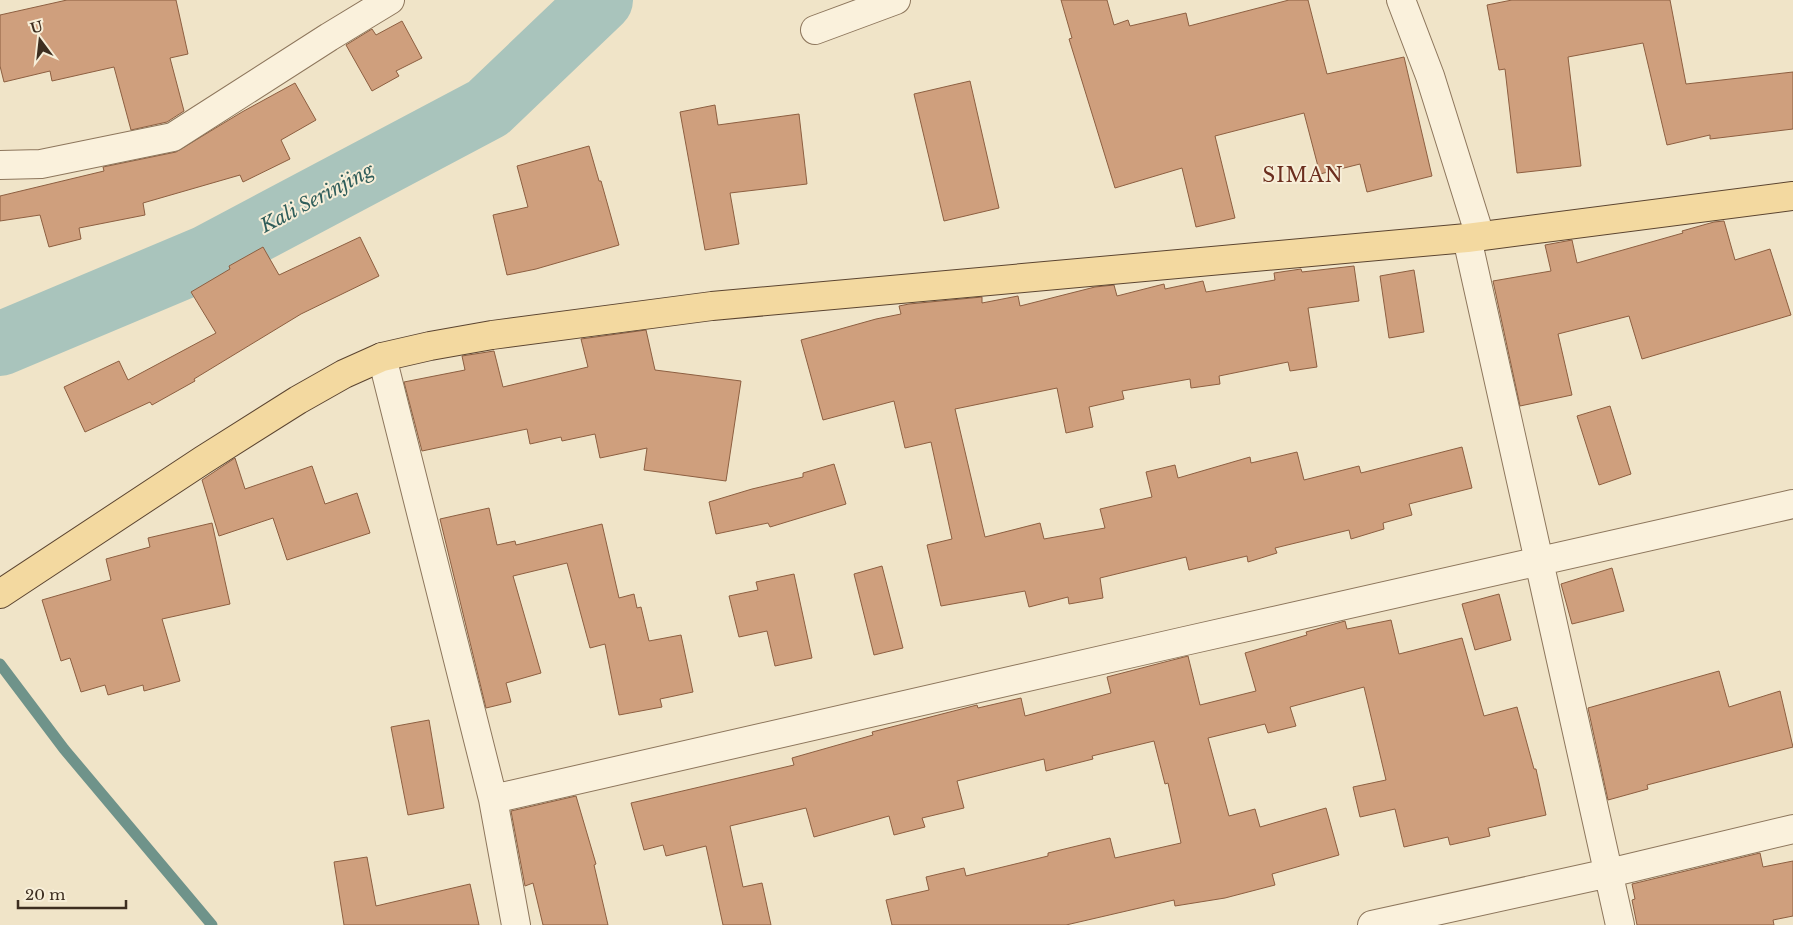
<svg xmlns="http://www.w3.org/2000/svg" width="1793" height="925" font-family="'Libre Baskerville',serif">
<style>
.lines{fill:none;stroke-linecap:round;stroke-linejoin:round}
.stream{stroke:#6f938a;stroke-width:11}
.river{stroke:#a9c4bc;stroke-width:64}
.building{fill:#cf9f7d;stroke:#8d5f41}
.minor-casing{stroke:#8d765c;stroke-width:30}
.major-casing{stroke:#5b4430;stroke-width:30}
.minor{stroke:#faf1dc;stroke-width:28}
.major{stroke:#f3d9a0;stroke-width:28}
.labels{text-anchor:middle;dominant-baseline:central;stroke-width:4;stroke-linejoin:round;paint-order:stroke}
.water-label{font-size:19px;font-style:italic;fill:#2f5d5a;stroke:#f7eed8}
.quarter-label{font-size:20px;letter-spacing:1px;fill:#6b2e1e;stroke:#f7eed8}
</style>
<rect width="100%" height="100%" fill="#f0e4c8"/>
<g class="lines">
<path class="stream" d="M 0,664 L 64,749 L 212,925"/>
<path class="river" d="M 0,344 L 207,257 L 488,108 L 601,0"/>
</g>
<path class="building" d="M 67,0 L 176,0 L 188,54 L 170,58 L 184,111 L 167,122 L 131,130 L 114,67 L 52,81 L 50,71 L 4,82 L 0,66 L 0,15 Z
M 1061,0 L 1107,0 L 1114,25 L 1128,20 L 1130,26 L 1186,13 L 1189,26 L 1289,0 L 1308,0 L 1327,74 L 1404,57 L 1432,176 L 1367,192 L 1360,164 L 1320,174 L 1304,113 L 1215,136 L 1235,218 L 1196,227 L 1182,168 L 1115,188 L 1069,39 L 1072,38 Z
M 1512,0 L 1670,0 L 1686,84 L 1793,72 L 1793,129 L 1710,139 L 1710,135 L 1667,145 L 1643,43 L 1568,57 L 1581,166 L 1517,173 L 1505,69 L 1499,70 L 1487,5 Z
M 402,21 L 422,58 L 396,71 L 399,76 L 372,91 L 346,45 L 372,29 L 376,35 Z
M 970,81 L 999,208 L 944,221 L 914,94 Z
M 295,83 L 316,120 L 281,140 L 290,159 L 243,182 L 240,175 L 143,203 L 145,215 L 79,228 L 81,239 L 49,247 L 40,215 L 0,221 L 0,196 L 104,171 L 103,167 L 176,152 L 242,112 Z
M 715,105 L 718,125 L 799,114 L 807,184 L 730,193 L 739,244 L 705,250 L 680,112 Z
M 589,146 L 599,181 L 601,181 L 619,245 L 536,269 L 507,275 L 493,215 L 528,207 L 517,166 Z
M 1724,221 L 1735,260 L 1770,249 L 1791,315 L 1642,359 L 1629,316 L 1558,334 L 1572,395 L 1520,406 L 1493,281 L 1551,271 L 1545,245 L 1572,240 L 1577,263 L 1683,233 L 1682,231 L 1714,222 Z
M 360,237 L 379,276 L 301,314 L 194,379 L 195,381 L 152,405 L 150,402 L 85,432 L 64,387 L 119,361 L 128,380 L 216,333 L 191,292 L 230,269 L 229,266 L 263,247 L 279,275 Z
M 1354,266 L 1359,301 L 1308,308 L 1317,367 L 1290,371 L 1288,362 L 1219,376 L 1220,384 L 1191,388 L 1190,379 L 1122,391 L 1124,399 L 1089,407 L 1093,427 L 1066,433 L 1057,388 L 955,409 L 985,537 L 1040,523 L 1044,539 L 1105,528 L 1100,509 L 1152,497 L 1146,472 L 1175,465 L 1178,478 L 1250,457 L 1251,463 L 1297,452 L 1304,480 L 1359,466 L 1361,473 L 1462,447 L 1472,488 L 1409,504 L 1412,515 L 1383,523 L 1384,529 L 1351,539 L 1349,530 L 1275,548 L 1277,553 L 1248,562 L 1247,556 L 1189,570 L 1186,557 L 1100,578 L 1103,598 L 1069,604 L 1068,597 L 1029,607 L 1025,591 L 941,606 L 927,545 L 952,539 L 931,442 L 905,448 L 894,401 L 823,420 L 801,340 L 876,319 L 901,314 L 899,306 L 909,304 L 982,297 L 982,303 L 1018,296 L 1020,306 L 1095,287 L 1114,285 L 1117,296 L 1164,284 L 1165,289 L 1203,281 L 1206,292 L 1275,280 L 1274,273 L 1301,269 L 1302,272 Z
M 1414,270 L 1424,332 L 1389,338 L 1380,276 Z
M 646,330 L 655,370 L 741,381 L 726,481 L 644,470 L 647,448 L 600,458 L 595,434 L 562,441 L 561,437 L 530,444 L 527,429 L 422,451 L 404,382 L 465,370 L 462,356 L 494,351 L 503,387 L 588,367 L 581,339 Z
M 1610,406 L 1631,474 L 1599,485 L 1577,416 Z
M 235,458 L 245,489 L 312,466 L 325,504 L 357,493 L 370,533 L 287,560 L 273,518 L 219,536 L 202,480 Z
M 834,464 L 846,504 L 770,527 L 768,523 L 716,534 L 709,502 L 752,489 L 803,477 L 803,473 Z
M 489,508 L 497,545 L 515,541 L 516,545 L 602,524 L 619,598 L 634,594 L 637,608 L 641,607 L 649,641 L 681,635 L 693,692 L 660,699 L 662,707 L 619,715 L 605,644 L 590,648 L 567,563 L 513,576 L 541,673 L 506,683 L 511,702 L 486,708 L 440,519 Z
M 212,523 L 230,604 L 162,619 L 180,681 L 144,691 L 143,685 L 108,695 L 105,685 L 81,692 L 70,658 L 61,661 L 42,600 L 111,580 L 106,559 L 150,547 L 148,538 Z
M 882,566 L 903,648 L 874,655 L 854,574 Z
M 1612,568 L 1624,611 L 1572,624 L 1561,584 Z
M 794,574 L 812,658 L 775,666 L 767,631 L 739,637 L 729,596 L 758,590 L 756,582 Z
M 1499,594 L 1511,640 L 1475,650 L 1462,604 Z
M 1391,620 L 1399,654 L 1462,638 L 1484,716 L 1517,707 L 1534,769 L 1536,769 L 1546,815 L 1488,828 L 1490,836 L 1450,845 L 1448,837 L 1404,847 L 1395,809 L 1360,817 L 1353,787 L 1386,780 L 1364,687 L 1290,707 L 1296,726 L 1268,733 L 1265,724 L 1208,738 L 1229,816 L 1255,809 L 1260,827 L 1326,808 L 1339,855 L 1272,874 L 1275,885 L 1225,898 L 1175,906 L 1174,900 L 1066,925 L 892,925 L 886,900 L 929,890 L 926,877 L 964,868 L 966,876 L 1048,856 L 1048,853 L 1110,838 L 1115,858 L 1181,843 L 1168,783 L 1165,784 L 1154,741 L 1092,756 L 1093,759 L 1046,771 L 1044,759 L 957,781 L 964,808 L 922,818 L 925,827 L 894,835 L 889,816 L 814,837 L 806,808 L 730,826 L 743,887 L 762,883 L 771,925 L 723,925 L 706,846 L 666,856 L 663,845 L 644,850 L 631,803 L 794,765 L 792,758 L 873,735 L 872,732 L 977,705 L 978,708 L 1021,698 L 1025,716 L 1111,693 L 1107,677 L 1188,656 L 1200,705 L 1256,691 L 1245,653 L 1307,635 L 1306,632 L 1345,621 L 1347,629 Z
M 1719,671 L 1729,707 L 1780,691 L 1793,747 L 1647,785 L 1648,789 L 1608,800 L 1588,708 Z
M 429,720 L 444,808 L 408,815 L 391,727 Z
M 576,796 L 596,864 L 594,865 L 608,925 L 543,925 L 533,883 L 525,886 L 511,811 Z
M 1760,853 L 1763,867 L 1793,861 L 1793,916 L 1773,920 L 1774,925 L 1637,925 L 1632,900 L 1635,899 L 1632,884 Z
M 367,857 L 376,906 L 470,884 L 479,925 L 344,925 L 334,862 Z"/>
<g class="lines">
<g class="minor-casing">
<path id="minor" d="M 1401,0 L 1430,76 L 1480,236
M 815,30 L 896,0
M 0,165 L 41,164 L 173,137 L 329,37 L 390,0
M 1467,238 L 1620,925
M 382,357 L 493,799 L 516,925
M 493,799 L 1185,641 L 1793,504
M 1372,925 L 1609,873 L 1793,829"/>
</g>
<g class="major-casing">
<path id="major" d="M 0,594 L 203,460 L 298,400 L 344,374 L 382,357 L 430,346 L 492,335 L 712,306 L 1467,238 L 1793,196"/>
</g>
<use href="#minor" class="minor"/>
<use href="#major" class="major"/>
</g>
<g class="labels">
<g class="water-label">
<text transform="translate(317 198) rotate(-28)">Kali Serinjing</text>
</g>
<g class="quarter-label">
<text x="1303" y="175">SIMAN</text>
</g>
</g>
<g transform="translate(40 40) rotate(345)" stroke="#f7eed8" stroke-width="4" paint-order="stroke">
<path d="M0-4L9 19L0 12L-9 19Z" fill="#3d2e20"/>
<text y="-8" font-size="14" font-weight="bold" text-anchor="middle" fill="#3d2e20">U</text>
</g>
<path d="M18 900v8h108v-8" fill="none" stroke="#3d2e20" stroke-width="2.5"/>
<text x="25" y="900" font-size="15" fill="#3d2e20" stroke="#f7eed8" stroke-width="4" paint-order="stroke">20 m</text>
</svg>
